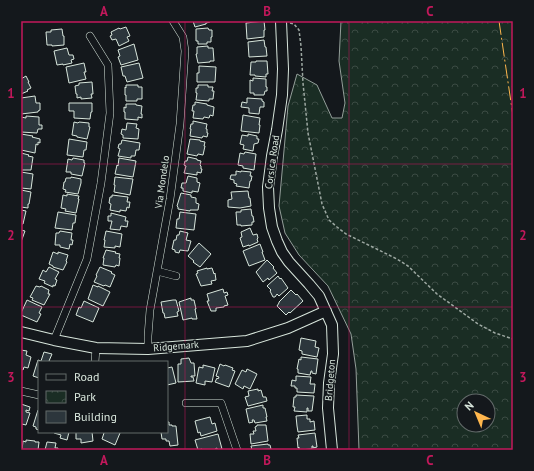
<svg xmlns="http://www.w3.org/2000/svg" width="534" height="471" font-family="'PT Sans',sans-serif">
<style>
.park{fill:url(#park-crowns);stroke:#939e99;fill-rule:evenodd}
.building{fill:#2c363c;stroke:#d8e6dc}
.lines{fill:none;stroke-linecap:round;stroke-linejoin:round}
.street-casing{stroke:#d8e6dc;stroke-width:8}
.secondary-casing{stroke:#d8e6dc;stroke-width:12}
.path{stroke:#9da8a2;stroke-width:1.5;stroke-dasharray:3 2;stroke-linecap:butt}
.street{stroke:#14181c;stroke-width:7}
.secondary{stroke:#14181c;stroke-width:10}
.power{stroke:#ffb74d;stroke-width:1;stroke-dasharray:14 3 2 3;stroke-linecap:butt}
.grid{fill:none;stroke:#c2185b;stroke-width:1;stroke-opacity:0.55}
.labels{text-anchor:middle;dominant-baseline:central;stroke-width:3;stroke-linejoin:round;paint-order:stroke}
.street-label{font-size:10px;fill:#d8e6dc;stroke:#14181c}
.neatline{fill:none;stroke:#c2185b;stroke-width:1.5}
.grid-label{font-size:13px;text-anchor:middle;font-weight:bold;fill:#c2185b}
</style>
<defs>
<pattern id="park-crowns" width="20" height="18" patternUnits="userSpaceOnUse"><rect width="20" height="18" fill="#1a2d24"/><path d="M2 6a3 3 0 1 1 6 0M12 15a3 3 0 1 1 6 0" fill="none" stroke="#3b4b43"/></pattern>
</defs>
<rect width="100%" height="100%" fill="#14181c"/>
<path class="park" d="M 341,21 L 513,21 L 513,450 L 359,450 L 356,369 L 351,334 L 328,286 L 299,255 L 285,233 L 279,206 L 288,106 L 297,74 L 317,85 L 332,118 L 342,118 L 345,103 L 339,61 ZM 464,401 L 488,401 L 488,425 L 464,425 Z"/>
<path class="building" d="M 193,21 L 210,21 L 210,22 L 206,23 L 206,24 L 195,27 Z
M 264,21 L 265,30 L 264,30 L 264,37 L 247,39 L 246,23 Z
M 126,27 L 130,36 L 127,37 L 129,41 L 119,46 L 116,39 L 112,40 L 110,36 L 112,35 L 111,32 L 119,28 L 120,29 Z
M 208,28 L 209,30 L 212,30 L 212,37 L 211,37 L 211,42 L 207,42 L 207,44 L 198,44 L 198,41 L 196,41 L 196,29 Z
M 62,29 L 63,36 L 64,36 L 64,45 L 52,46 L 52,45 L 47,45 L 46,32 L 51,32 L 51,30 Z
M 264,40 L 265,47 L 266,47 L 267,56 L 249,57 L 248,42 Z
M 134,44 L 138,60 L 121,65 L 118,57 L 120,56 L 118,50 Z
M 208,46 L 208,48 L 213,48 L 214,61 L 210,61 L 210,62 L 198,63 L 196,54 L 197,54 L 197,47 Z
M 67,48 L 69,55 L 73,55 L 74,59 L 71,60 L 72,63 L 63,65 L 63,64 L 57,65 L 54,51 Z
M 256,61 L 267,61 L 268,74 L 266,74 L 266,77 L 255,76 L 255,75 L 250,75 L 251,62 L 256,62 Z
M 84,63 L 86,72 L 84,72 L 86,79 L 69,83 L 66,67 Z
M 139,63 L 143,78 L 127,82 L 125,76 L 123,76 L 121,67 Z
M 199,66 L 216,67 L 215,82 L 197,82 L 197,73 L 199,73 Z
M 26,76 L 29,82 L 28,82 L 31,88 L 27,90 L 28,91 L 21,94 L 21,79 Z
M 253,78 L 266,79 L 266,87 L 267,87 L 267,91 L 265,91 L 264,95 L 254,95 L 254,93 L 250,93 L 250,80 L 253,81 Z
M 92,82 L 93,94 L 91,94 L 92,98 L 81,99 L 81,97 L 77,98 L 77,94 L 76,94 L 75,86 L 79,85 L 79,83 Z
M 126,85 L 138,85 L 138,87 L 142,87 L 142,99 L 137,99 L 137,101 L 126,101 L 126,95 L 125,95 L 125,87 L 126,88 Z
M 198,85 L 208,85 L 208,87 L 213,87 L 212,91 L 214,91 L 213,99 L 209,99 L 209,101 L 196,100 L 197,93 L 196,93 L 196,88 L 198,88 Z
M 35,96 L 36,103 L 40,103 L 40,110 L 38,111 L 38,112 L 21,114 L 21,98 Z
M 247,98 L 262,99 L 262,101 L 264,102 L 264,107 L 260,107 L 259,114 L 249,113 L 249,108 L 241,107 L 242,102 L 247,103 Z
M 195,102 L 207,104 L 207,105 L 214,107 L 213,116 L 210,115 L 209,118 L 204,117 L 203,119 L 193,118 L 194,111 L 192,111 L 193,105 L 195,105 Z
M 69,103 L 92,103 L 92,112 L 91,112 L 90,119 L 74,118 L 74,111 L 69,111 Z
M 126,104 L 136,104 L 136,105 L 142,106 L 141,114 L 142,114 L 142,118 L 138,117 L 138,120 L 125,119 L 125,112 L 124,112 L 124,107 L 126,108 Z
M 243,115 L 260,118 L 259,125 L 260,125 L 259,133 L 241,131 Z
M 26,116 L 39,117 L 39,125 L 42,125 L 42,129 L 38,129 L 37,133 L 21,132 L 21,117 L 26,118 Z
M 193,121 L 207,124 L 206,129 L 207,129 L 207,133 L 208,133 L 207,137 L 203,136 L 202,138 L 190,136 L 191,129 L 190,129 L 191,124 L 193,124 Z
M 74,122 L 78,123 L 79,122 L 89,123 L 89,127 L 90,127 L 87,139 L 77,137 L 77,136 L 72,135 Z
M 127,123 L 137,124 L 136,128 L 139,129 L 138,139 L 123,138 L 123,135 L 121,134 L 122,129 L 126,130 Z
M 21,134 L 33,136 L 32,137 L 40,139 L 40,143 L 38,142 L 38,145 L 36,144 L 35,153 L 21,150 Z
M 248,134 L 257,136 L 257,139 L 259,139 L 258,143 L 254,144 L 253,151 L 243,149 L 244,145 L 240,144 L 242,135 L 248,136 Z
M 69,139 L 87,142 L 86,150 L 84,150 L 83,157 L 67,155 Z
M 190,139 L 200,140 L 200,141 L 205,142 L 204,146 L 205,146 L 203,155 L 198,154 L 197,156 L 187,154 Z
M 122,140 L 140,143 L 139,150 L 136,150 L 135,156 L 131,156 L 131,158 L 118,156 L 120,149 L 118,148 L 119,144 L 121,144 Z
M 245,152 L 256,154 L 254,170 L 243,168 L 243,166 L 238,165 L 240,153 L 244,154 Z
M 21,153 L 29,155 L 28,156 L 33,157 L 31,170 L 21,170 Z
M 188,157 L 197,159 L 197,160 L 201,161 L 200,165 L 201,166 L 201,169 L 202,169 L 201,173 L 197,172 L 197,175 L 184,173 L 186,166 L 184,165 L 185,161 L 187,161 Z
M 73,158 L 84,160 L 84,163 L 85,163 L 82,176 L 71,174 L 71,172 L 66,172 L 68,159 L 72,160 Z
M 119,158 L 136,161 L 133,177 L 115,174 L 117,165 L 118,166 Z
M 236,171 L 241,172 L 241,171 L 251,172 L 250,176 L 252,176 L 251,181 L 250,181 L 249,188 L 236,186 L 237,184 L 234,183 L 234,180 L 230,179 L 231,175 L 236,175 Z
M 21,172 L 33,174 L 31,189 L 21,188 Z
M 188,176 L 197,178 L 197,182 L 200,183 L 198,192 L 192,191 L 192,193 L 183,191 L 183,188 L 181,188 L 182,183 L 186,183 Z
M 71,177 L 81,179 L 81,183 L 78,194 L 65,192 L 66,190 L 63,189 L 64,182 L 65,182 L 66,178 L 71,178 Z
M 115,177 L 133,179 L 130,195 L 114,192 L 115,185 L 114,185 Z
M 21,190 L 31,192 L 29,204 L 28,204 L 28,208 L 21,207 Z
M 248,191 L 249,198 L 250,198 L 251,206 L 240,208 L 228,207 L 228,200 L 232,199 L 231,192 Z
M 181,193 L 191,195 L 191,197 L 196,198 L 196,203 L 199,204 L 198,210 L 190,210 L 190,211 L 178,209 L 178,207 L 177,206 Z
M 67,194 L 79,196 L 78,199 L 79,199 L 76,213 L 65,211 L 66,209 L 61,208 L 63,195 L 67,196 Z
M 112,195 L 128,197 L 127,202 L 130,202 L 129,208 L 127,207 L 126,211 L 120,210 L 120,212 L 110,210 L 111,204 L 109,203 L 110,197 L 112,197 Z
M 251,209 L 252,216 L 253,216 L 254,222 L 252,222 L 252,225 L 241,226 L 241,225 L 237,225 L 236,212 L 241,212 L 241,210 Z
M 21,210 L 26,211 L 23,224 L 21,224 Z
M 58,212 L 76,215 L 75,223 L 73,223 L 72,230 L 55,228 Z
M 180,212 L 196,214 L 194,230 L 176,228 L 177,219 L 179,219 Z
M 111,213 L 126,217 L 125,221 L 128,221 L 127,227 L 121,226 L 120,230 L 110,229 L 112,221 L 108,221 L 108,216 L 111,216 Z
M 250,228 L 253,235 L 257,234 L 258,238 L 257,239 L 258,242 L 249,246 L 249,245 L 243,247 L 240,238 L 242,237 L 241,232 Z
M 21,230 L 25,231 L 21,242 Z
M 60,231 L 72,233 L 71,240 L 73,240 L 72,245 L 70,244 L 69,249 L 60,247 L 60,245 L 55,245 L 56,233 L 59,233 Z
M 106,231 L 122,234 L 120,247 L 115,246 L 115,248 L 104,247 L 105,240 L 104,240 Z
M 180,231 L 188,233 L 186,240 L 191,241 L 188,251 L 180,250 L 179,253 L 175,252 L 175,250 L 172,249 L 174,240 L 176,240 L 177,235 L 179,235 Z
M 199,243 L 211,254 L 200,267 L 193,262 L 194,261 L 188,256 Z
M 260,244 L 263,252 L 262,252 L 265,260 L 249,266 L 243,251 Z
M 106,250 L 116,252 L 115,253 L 120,254 L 119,258 L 120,258 L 119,266 L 116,265 L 115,267 L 103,265 L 104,258 L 103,258 Z
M 53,252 L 58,254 L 58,252 L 68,255 L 66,261 L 67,262 L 63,270 L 53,267 L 53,266 L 49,264 Z
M 267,260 L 274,267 L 273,268 L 277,273 L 269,280 L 268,278 L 263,282 L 256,272 Z
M 49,267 L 59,272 L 55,279 L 57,280 L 55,286 L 53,285 L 53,287 L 44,283 L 45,281 L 39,279 L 43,270 L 46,272 Z
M 100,267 L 112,272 L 111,273 L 115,275 L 110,287 L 105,285 L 104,286 L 94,282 L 97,276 L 96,275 Z
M 207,268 L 207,269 L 212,268 L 214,274 L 215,273 L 216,280 L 211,281 L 212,284 L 201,286 L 196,274 L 198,273 L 197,271 Z
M 278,276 L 280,279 L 281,278 L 288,288 L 279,296 L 277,294 L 275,297 L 273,297 L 270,291 L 271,290 L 267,286 Z
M 93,285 L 98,287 L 98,286 L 110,292 L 103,306 L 88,299 Z
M 36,286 L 40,287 L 41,286 L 49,290 L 48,294 L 50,294 L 44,305 L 32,300 L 33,298 L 30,297 Z
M 223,289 L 224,293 L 227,292 L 228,295 L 225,296 L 228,305 L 224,306 L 224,307 L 216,308 L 216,311 L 211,311 L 207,301 L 209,301 L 207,294 Z
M 291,290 L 296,295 L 297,294 L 303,301 L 290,313 L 289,312 L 286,315 L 277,306 L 279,303 L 279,302 Z
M 191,298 L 191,300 L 194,300 L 196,309 L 195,309 L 197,319 L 192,319 L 192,318 L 183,320 L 179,302 Z
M 27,300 L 42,307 L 39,313 L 41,314 L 37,322 L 21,315 L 21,313 Z
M 173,300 L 176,300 L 179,311 L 177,312 L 178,316 L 165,318 L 164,313 L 163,313 L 161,302 Z
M 84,301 L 99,308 L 93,322 L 76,315 L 79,307 L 81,308 Z
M 301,338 L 316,341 L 315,347 L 319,348 L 317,357 L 302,354 L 302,351 L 299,350 Z
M 21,350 L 27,351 L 26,355 L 31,357 L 28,368 L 24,367 L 23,370 L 21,369 Z
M 44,352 L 52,354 L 49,361 L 52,362 L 39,362 L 39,378 L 33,376 L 38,360 L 41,361 Z
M 301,357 L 318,359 L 316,374 L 312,373 L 312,371 L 311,371 L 310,375 L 298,373 L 298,369 L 297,369 L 299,359 L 301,360 Z
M 189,358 L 191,363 L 194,363 L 195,376 L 191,376 L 191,377 L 193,377 L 194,381 L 178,382 L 178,364 L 181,364 L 181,359 Z
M 220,364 L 224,366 L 225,365 L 233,368 L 232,370 L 235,371 L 229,387 L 215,382 L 217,378 L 218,379 L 219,377 L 216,376 Z
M 203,365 L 215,368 L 212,382 L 205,381 L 205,385 L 196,383 L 199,367 L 203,368 Z
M 172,367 L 176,383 L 167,385 L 167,368 Z
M 247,369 L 257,374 L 250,389 L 244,386 L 243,389 L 235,384 L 242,370 L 246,372 Z
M 296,376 L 311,377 L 310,384 L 315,384 L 314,393 L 297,392 L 297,388 L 295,388 L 295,386 L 291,386 L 292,380 L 296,381 Z
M 258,389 L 258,391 L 261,390 L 263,397 L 266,397 L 267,401 L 248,406 L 245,397 L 249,396 L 248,391 Z
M 296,395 L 314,396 L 312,411 L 308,411 L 308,408 L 307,408 L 307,412 L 294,411 L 295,407 L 293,407 L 294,397 L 296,397 Z
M 21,404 L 30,407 L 29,411 L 26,410 L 26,412 L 30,413 L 26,425 L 22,424 L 22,425 L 21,425 Z
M 263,405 L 263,408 L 265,408 L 267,417 L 266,417 L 267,421 L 255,423 L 254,420 L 252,420 L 253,422 L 249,423 L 246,409 Z
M 38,410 L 39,410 L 39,430 L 36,429 L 36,427 L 33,426 Z
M 307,415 L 307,419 L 310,419 L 310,422 L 314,421 L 315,430 L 298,432 L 297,426 L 296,416 Z
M 210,417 L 212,424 L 215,423 L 217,431 L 201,436 L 200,432 L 198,433 L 195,421 Z
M 167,422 L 169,422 L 169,425 L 172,425 L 172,426 L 176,426 L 178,445 L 170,446 L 169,441 L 166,441 L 166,439 L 162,439 L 161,432 L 167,432 Z
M 257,425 L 266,425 L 268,441 L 251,444 L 250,434 L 254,434 L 253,431 L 256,431 L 255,427 L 257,426 Z
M 54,432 L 69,432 L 67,440 L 60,438 L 61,435 L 54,433 Z
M 76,432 L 92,432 L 93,441 L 81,443 L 81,439 L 76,439 Z
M 101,432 L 118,432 L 120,433 L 115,445 L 102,439 L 104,433 Z
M 315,433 L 317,447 L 313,448 L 313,446 L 312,446 L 312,449 L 299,450 L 299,447 L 298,448 L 297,438 L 299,438 L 298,435 Z
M 218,434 L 222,449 L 217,450 L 217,448 L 215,449 L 216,450 L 202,450 L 202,449 L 198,450 L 195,440 Z
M 26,440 L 35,441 L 35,442 L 39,442 L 38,450 L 22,450 L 23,441 L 26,442 Z
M 47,442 L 56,443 L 55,448 L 58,448 L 58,450 L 45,450 Z
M 268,444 L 268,445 L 270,445 L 271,449 L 252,450 L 251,446 Z"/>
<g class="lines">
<g class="street-casing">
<path id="street" d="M 157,271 L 176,276
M 54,340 L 87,259 L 101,183 L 110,113 L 108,65 L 90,36
M 148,349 L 148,336 L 150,310 L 170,199 L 180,124 L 185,51 L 183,37 L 173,21
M 95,362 L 96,348
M 21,391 L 39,395
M 186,403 L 221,403 L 237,450"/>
</g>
<g class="secondary-casing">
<path id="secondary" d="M 281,21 L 283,69 L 282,95 L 277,130 L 272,156 L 268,187 L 269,208 L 272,227 L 277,241 L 282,252 L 289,262 L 309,284 L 319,296 L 332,325 L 333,354 L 329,383 L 328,408 L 332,450
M 21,332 L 54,340 L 96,348 L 148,349 L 247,341 L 288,328 L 326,311"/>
</g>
<path class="path" d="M 290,23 L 294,24 L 299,30 L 301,46 L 303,83 L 308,133 L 322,204 L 329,220 L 337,227 L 346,234 L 397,259 L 408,266 L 437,294 L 478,324 L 495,333 L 513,339"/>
<use href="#street" class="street"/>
<use href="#secondary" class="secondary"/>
<path class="power" d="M 499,21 L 513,116"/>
</g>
<path class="grid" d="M 185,21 L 185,450M 349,21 L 349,450M 21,164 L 513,164M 21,307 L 513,307"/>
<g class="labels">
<g class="street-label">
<text transform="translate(272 162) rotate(-82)">Corsica Road</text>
<text transform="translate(162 182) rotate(-82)">Via Mondelo</text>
<text transform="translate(176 346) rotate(-5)">Ridgemark</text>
<text transform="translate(330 380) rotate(-85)">Bridgeton</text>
</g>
</g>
<rect width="534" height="471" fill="none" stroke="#14181c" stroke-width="44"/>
<rect x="38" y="361" width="130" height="72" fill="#14181c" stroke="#626a69"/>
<rect x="46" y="374" width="20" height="6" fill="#14181c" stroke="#626a69"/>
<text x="74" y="381" font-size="12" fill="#d8e6dc">Road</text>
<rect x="46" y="391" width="20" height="12" fill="url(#park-crowns)" stroke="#626a69"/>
<text x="74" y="401" font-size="12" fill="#d8e6dc">Park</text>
<rect x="46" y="411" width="20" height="12" fill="#2c363c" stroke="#626a69"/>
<text x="74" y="421" font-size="12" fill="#d8e6dc">Building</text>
<g transform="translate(476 413) rotate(316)"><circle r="19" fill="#14181c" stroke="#626a69"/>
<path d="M0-3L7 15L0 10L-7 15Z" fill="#ffb74d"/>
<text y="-6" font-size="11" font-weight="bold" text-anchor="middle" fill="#d8e6dc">N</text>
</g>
<rect x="22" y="22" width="490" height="427" class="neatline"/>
<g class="grid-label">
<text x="104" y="16">A</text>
<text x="267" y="16">B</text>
<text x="430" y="16">C</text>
<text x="11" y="98">1</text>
<text x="523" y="98">1</text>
<text x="11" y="240">2</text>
<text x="523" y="240">2</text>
<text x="11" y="382">3</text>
<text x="523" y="382">3</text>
<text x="104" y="465">A</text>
<text x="267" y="465">B</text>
<text x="430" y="465">C</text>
</g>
</svg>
